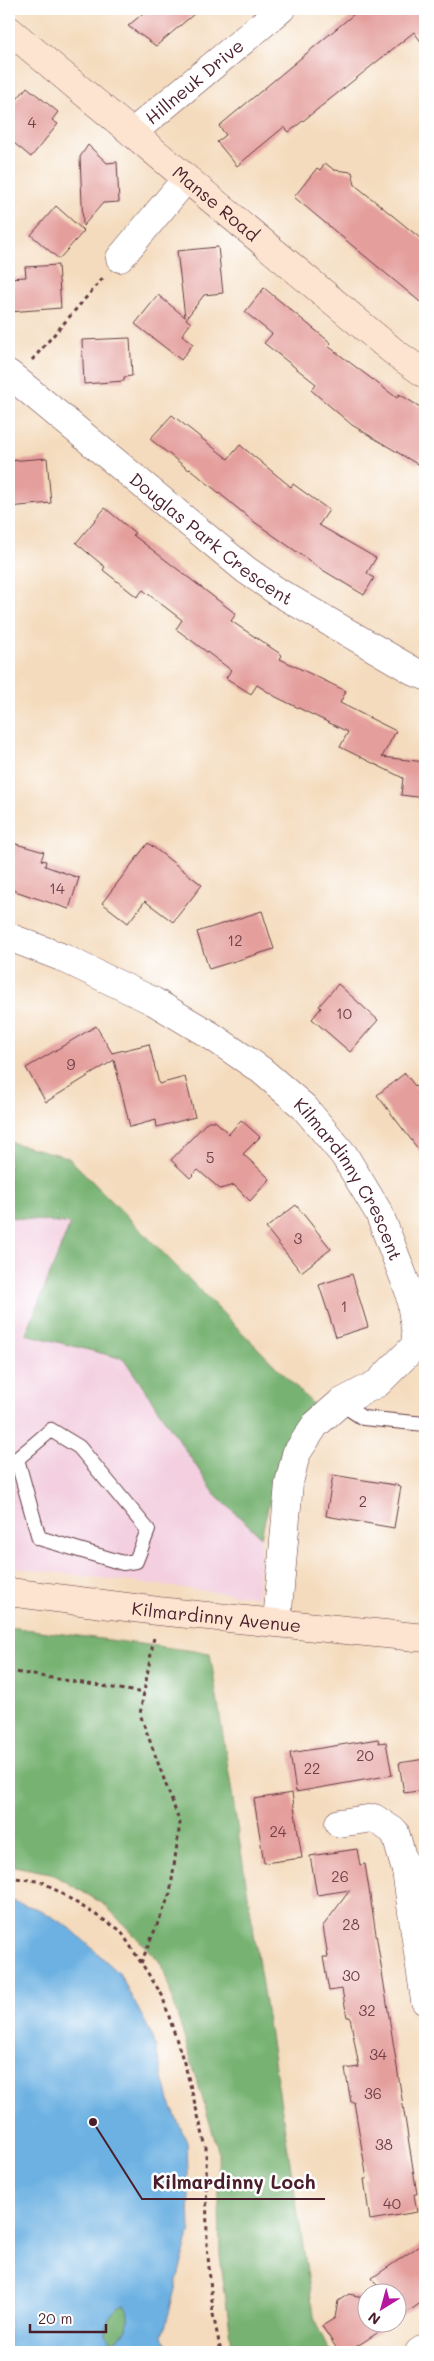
<svg xmlns="http://www.w3.org/2000/svg" width="434" height="2361" font-family="Mali,sans-serif">
<style>
.built{fill:#f3cfe0}
.forest{fill:#77b272;stroke:#60684e}
.water{fill:#6cb1e2;stroke:#5b6886;fill-rule:evenodd}
.building{fill:#e49f9c}
.lines{fill:none;stroke-linecap:round;stroke-linejoin:round}
.lane-casing{stroke:#643b41;stroke-width:16}
.street-casing{stroke:#643b41;stroke-width:29}
.secondary-casing{stroke:#643b41;stroke-width:29}
.path{stroke:#643b41;stroke-width:3;stroke-dasharray:4 4;stroke-linecap:butt}
.lane{stroke:#fff;stroke-width:14}
.street{stroke:#fff;stroke-width:28}
.secondary{stroke:#fde4d1;stroke-width:28}
.labels{text-anchor:middle;dominant-baseline:central;stroke-width:5;stroke-linejoin:round;paint-order:stroke}
.number-label{font-size:15px;fill:#703f47}
.street-label{font-size:18px;fill:#4a1f2b;stroke:#fff}
.leader{fill:none;stroke:#4a1f2b;stroke-width:2}
.callout-dot{fill:#4a1f2b;stroke:#fff;stroke-width:2}
.callout-label{font-size:19px;text-anchor:middle;font-weight:bold;fill:#4a1f2b;stroke:#fff;stroke-width:5;stroke-linejoin:round;paint-order:stroke}
</style>
<rect width="100%" height="100%" fill="#fff"/>
<filter id="ink" filterUnits="userSpaceOnUse"><feTurbulence type="fractalNoise" baseFrequency=".02" numOctaves="2"/><feDisplacementMap in="SourceGraphic" scale="10" xChannelSelector="R" yChannelSelector="G"/><feConvolveMatrix kernelMatrix="1 2 1 2 8 2 1 2 1" color-interpolation-filters="sRGB"/></filter>
<filter id="wash" filterUnits="userSpaceOnUse"><feTurbulence type="fractalNoise" baseFrequency=".0096" numOctaves="4" result="noise"/><feDisplacementMap in="SourceGraphic" scale="20" xChannelSelector="R" yChannelSelector="G"/><feGaussianBlur stdDeviation="1.12" result="paint"/><feColorMatrix in="noise" values="0 0 0 0 0 0 0 0 0 0 0 0 0 0 0 0 0 1.4 0 .05"/><feComposite in="paint" operator="in"/></filter>
<g filter="url(#wash)">
<rect width="100%" height="100%" fill="#f4dbbd"/>
<path class="built" d="M 9,1217 L 70,1224 L 26,1334 L 124,1359 L 215,1494 L 261,1537 L 257,1597 L 9,1567 Z"/>
<path class="forest" d="M 9,1142 L 68,1157 L 314,1405 L 282,1448 L 261,1537 L 215,1494 L 124,1359 L 26,1334 L 70,1224 L 9,1217 Z
M 9,1627 L 210,1653 L 315,2322 L 330,2352 L 233,2352 L 220,2256 L 218,2150 L 162,1964 L 104,1904 L 50,1873 L 9,1865 Z
M 124,2305 L 129,2311 L 127,2329 L 114,2343 L 106,2334 C 107,2320 110,2310 124,2305 Z"/>
<path class="water" d="M 9,1900 L 41,1910 L 70,1928 L 119,1973 L 153,2037 L 169,2101 L 187,2142 L 190,2230 L 163,2336 L 170,2352 L 9,2352 ZM 124,2305 L 129,2311 L 127,2329 L 114,2343 L 106,2334 C 107,2320 110,2310 124,2305 Z"/>
<g id="blocks">
<path class="building" d="M 148,9 L 200,9 L 156,46 L 128,26 Z
M 360,9 L 425,9 L 425,47 L 414,32 L 289,132 L 284,127 L 237,166 L 217,142 L 226,135 L 219,126 Z
M 27,87 L 58,112 L 52,120 L 58,124 L 31,157 L 9,139 L 9,109 Z
M 88,145 L 107,163 L 117,162 L 119,202 L 103,203 L 83,226 L 80,157 Z
M 325,163 L 334,170 L 352,172 L 355,185 L 425,242 L 425,306 L 294,197 L 317,168 L 320,170 Z
M 56,206 L 84,231 L 59,259 L 31,235 Z
M 218,247 L 223,293 L 204,295 L 186,319 L 191,323 L 182,335 L 193,344 L 181,360 L 135,324 L 158,295 L 185,317 L 177,251 Z
M 58,265 L 61,308 L 9,312 L 9,278 L 26,277 L 25,267 Z
M 264,288 L 331,343 L 328,346 L 397,398 L 399,394 L 425,410 L 425,450 L 417,464 L 352,425 L 311,390 L 316,384 L 264,343 L 272,334 L 245,312 Z
M 130,338 L 132,376 L 124,377 L 124,381 L 84,384 L 82,340 Z
M 172,415 L 228,459 L 240,445 L 291,487 L 293,484 L 329,510 L 319,525 L 376,558 L 367,573 L 374,578 L 364,595 L 321,569 L 253,521 L 190,469 L 189,470 L 150,439 Z
M 47,458 L 51,503 L 9,507 L 9,461 Z
M 105,508 L 135,533 L 133,535 L 236,614 L 231,621 L 282,655 L 280,659 L 346,691 L 340,703 L 396,731 L 382,757 L 425,762 L 425,798 L 401,795 L 403,778 L 340,747 L 348,732 L 276,697 L 257,685 L 251,694 L 226,678 L 231,670 L 176,629 L 182,620 L 143,590 L 137,597 L 103,570 L 105,567 L 76,543 Z
M 9,842 L 44,852 L 41,860 L 46,861 L 45,866 L 79,878 L 69,909 L 9,889 Z
M 148,843 L 202,885 L 173,922 L 145,901 L 128,923 L 102,903 Z
M 262,911 L 274,949 L 209,969 L 197,932 Z
M 338,984 L 378,1020 L 350,1052 L 312,1019 L 321,1008 L 319,1006 Z
M 96,1026 L 112,1053 L 149,1044 L 159,1084 L 185,1077 L 195,1117 L 157,1127 L 156,1120 L 130,1127 L 114,1060 L 46,1102 L 26,1068 Z
M 405,1073 L 425,1099 L 425,1158 L 377,1095 Z
M 241,1120 L 260,1137 L 243,1154 L 270,1179 L 250,1201 L 234,1185 L 220,1189 L 198,1170 L 190,1178 L 171,1160 L 208,1121 L 215,1121 L 229,1134 Z
M 296,1205 L 331,1249 L 301,1272 L 266,1228 Z
M 352,1274 L 368,1327 L 336,1337 L 319,1285 Z
M 333,1475 L 401,1486 L 394,1528 L 326,1516 Z
M 378,1739 L 379,1743 L 386,1742 L 392,1775 L 296,1792 L 290,1753 Z
M 425,1759 L 425,1790 L 404,1793 L 399,1763 Z
M 292,1793 L 302,1858 L 264,1863 L 254,1799 Z
M 357,1849 L 360,1865 L 365,1864 L 417,2194 L 414,2194 L 417,2212 L 370,2220 L 364,2179 L 367,2179 L 354,2102 L 351,2102 L 345,2069 L 359,2067 L 350,2017 L 347,2017 L 342,1989 L 329,1991 L 323,1957 L 328,1957 L 323,1926 L 350,1890 L 317,1895 L 310,1856 Z
M 425,2242 L 425,2300 L 396,2320 L 396,2294 L 383,2294 L 372,2278 Z
M 349,2294 L 366,2298 L 366,2324 L 391,2324 L 348,2352 L 339,2352 L 322,2326 L 335,2318 L 338,2301 Z"/>
</g>
</g>
<g filter="url(#ink)">
<use href="#blocks" fill-opacity="0" stroke="#643b41" stroke-width="1"/>
<g class="lines">
<g class="lane-casing">
<path id="lane" d="M 340,1403 L 363,1418 L 425,1424
M 9,1460 L 17,1459 L 51,1430 L 79,1447 L 148,1530 L 136,1561 L 123,1563 L 39,1538 L 17,1459"/>
</g>
<g class="street-casing">
<g id="street">
<path id="s1" d="M 132,133 L 281,9"/>
<path d="M 120,258 L 186,179"/>
<path id="s2" d="M 9,374 L 246,570 L 278,592 L 417,673 L 425,676"/>
<path id="s3" d="M 9,937 L 61,957 L 153,1001 L 210,1035 L 261,1070 L 304,1107 L 344,1155 L 379,1213 L 409,1291 L 416,1334 L 415,1346 L 378,1383 L 340,1403 L 315,1425 L 296,1454 L 289,1483 L 277,1622"/>
<path d="M 339,1823 L 374,1818 L 395,1832 L 406,1871"/>
<path d="M 425,1867 L 406,1871 L 425,2001"/>
<path d="M 419,2352 L 425,2348"/>
</g>
</g>
<g class="secondary-casing">
<g id="secondary">
<path id="s4" d="M 9,30 L 394,352 L 425,374"/>
<path id="s5" d="M 9,1592 L 158,1611 L 425,1638"/>
</g>
</g>
<path class="path" d="M 32,360 L 103,278
M 9,1671 L 144,1693
M 9,1877 L 43,1882 L 120,1930 L 162,1995 L 186,2069 L 206,2147 L 207,2245 L 213,2314 L 221,2352
M 141,1963 L 170,1894 L 180,1823 L 140,1714 L 154,1637"/>
<use href="#lane" class="lane"/>
<use href="#street" class="street"/>
<use href="#secondary" class="secondary"/>
</g>
</g>
<g class="labels">
<g class="number-label">
<text x="32" y="122">4</text>
<text x="57" y="888">14</text>
<text x="235" y="940">12</text>
<text x="344" y="1013">10</text>
<text x="71" y="1064">9</text>
<text x="210" y="1157">5</text>
<text x="298" y="1238">3</text>
<text x="344" y="1306">1</text>
<text x="363" y="1501">2</text>
<text x="365" y="1755">20</text>
<text x="312" y="1768">22</text>
<text x="278" y="1831">24</text>
<text x="340" y="1876">26</text>
<text x="351" y="1924">28</text>
<text x="351" y="1975">30</text>
<text x="367" y="2010">32</text>
<text x="378" y="2054">34</text>
<text x="373" y="2093">36</text>
<text x="384" y="2144">38</text>
<text x="392" y="2203">40</text>
</g>
<g class="street-label">
<text stroke="none"><textPath href="#s1" startOffset="81">Hillneuk Drive</textPath></text>
<text stroke="none"><textPath href="#s4" startOffset="270">Manse Road</textPath></text>
<text stroke="none"><textPath href="#s2" startOffset="261">Douglas Park Crescent</textPath></text>
<text stroke="none"><textPath href="#s3" startOffset="428">Kilmardinny Crescent</textPath></text>
<text stroke="none"><textPath href="#s5" startOffset="209">Kilmardinny Avenue</textPath></text>
</g>
</g>
<path class="leader" d="M93 2122L142 2199H325"/>
<circle class="callout-dot" cx="93" cy="2122" r="5"/>
<g class="callout-label">
<text x="234" y="2189">Kilmardinny Loch</text>
</g>
<rect width="434" height="2361" fill="none" stroke="#fff" stroke-width="30"/>
<g transform="translate(382 2308) rotate(217)"><circle r="24" fill="#ffffff" stroke="#b7a5aa"/>
<path d="M0-4L9 19L0 12L-9 19Z" fill="#b5179e"/>
<text y="-8" font-size="14" font-weight="bold" text-anchor="middle" fill="#4a1f2b">N</text>
</g>
<path d="M30 2324v8h76v-8" fill="none" stroke="#4a1f2b" stroke-width="2.5"/>
<text x="38" y="2324" font-size="15" fill="#4a1f2b" stroke="#ffffff" stroke-width="4" paint-order="stroke">20 m</text>
</svg>
